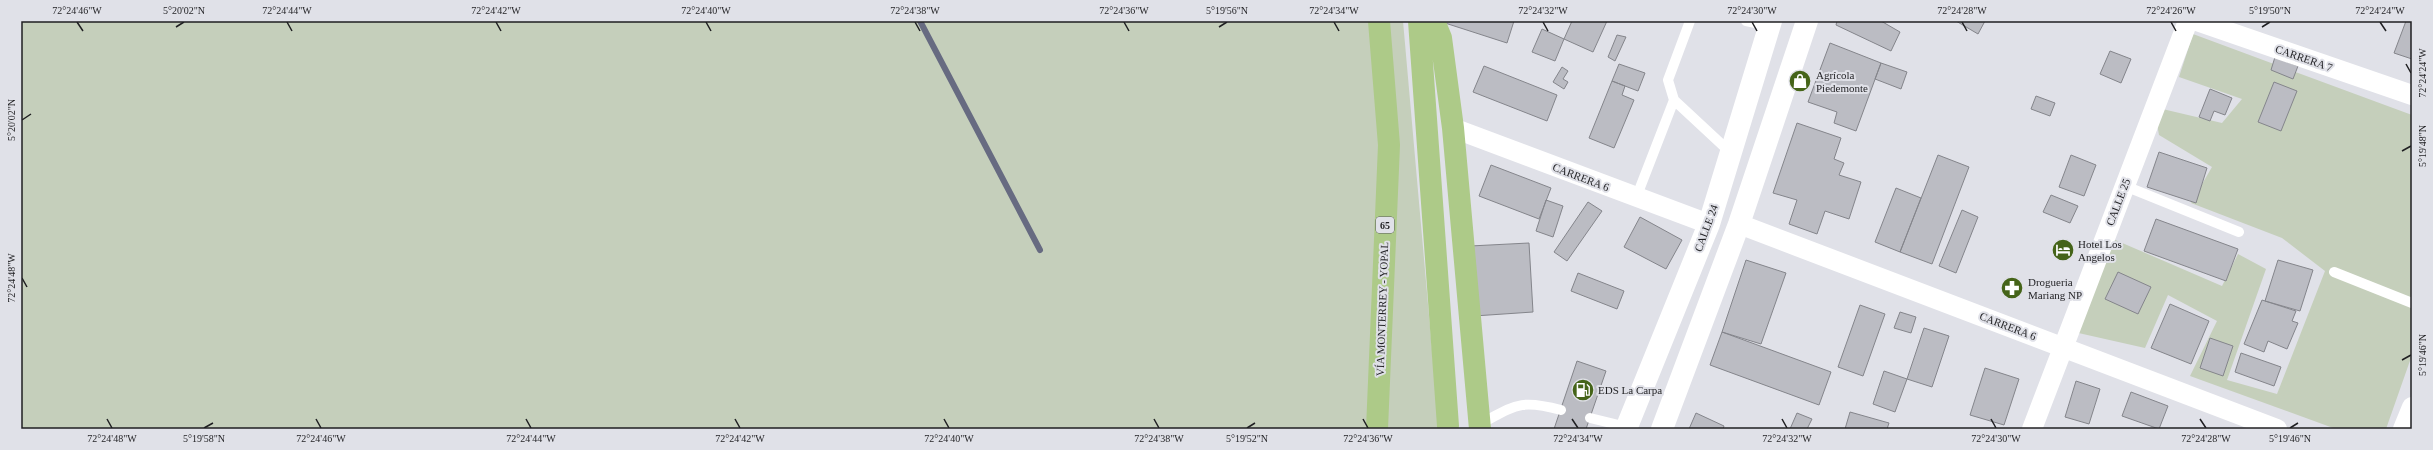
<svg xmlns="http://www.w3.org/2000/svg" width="2433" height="450" font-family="'Times New Roman',serif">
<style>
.green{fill:#c5cfbb}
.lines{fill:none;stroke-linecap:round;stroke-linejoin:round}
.stream{stroke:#676b81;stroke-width:6}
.building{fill:#bbbcc3;stroke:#84858b}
.lane{stroke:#fff;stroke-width:10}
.street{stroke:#fff;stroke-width:20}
.secondary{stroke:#fff;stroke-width:22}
.primary{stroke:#adca88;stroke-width:22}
.ticks{fill:none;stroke:#1f1f22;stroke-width:1.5}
.labels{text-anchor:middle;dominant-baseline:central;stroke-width:4;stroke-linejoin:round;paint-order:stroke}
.shield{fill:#e0e1e8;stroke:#59595d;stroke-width:1}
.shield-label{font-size:10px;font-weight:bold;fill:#1f1f22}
.street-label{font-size:11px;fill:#1f1f22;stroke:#e0e1e8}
.poi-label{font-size:11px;fill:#1f1f22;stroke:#e0e1e8;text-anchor:start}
.neatline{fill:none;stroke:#1f1f22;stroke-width:1.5}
.ticks-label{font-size:10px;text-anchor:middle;fill:#1f1f22}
</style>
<rect width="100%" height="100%" fill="#e0e1e8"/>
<path class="green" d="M 21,21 L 1403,21 L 1439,429 L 21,429 Z
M 2193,34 L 2412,115 L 2412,355 L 2386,429 L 2336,429 L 2190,376 L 2217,321 L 2168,295 L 2145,348 L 2074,332 L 2113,239 L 2222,286 L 2238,254 L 2266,269 L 2227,380 L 2277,394 L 2325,271 L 2282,238 L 2191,203 L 2212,167 L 2159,135 L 2154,107 L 2222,123 L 2242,99 L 2179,77 Z"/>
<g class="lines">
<path class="stream" d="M 920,21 L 1040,250"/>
</g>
<path class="building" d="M 1446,21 L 1514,21 L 1507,43 L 1445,23 Z
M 1572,21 L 1607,21 L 1593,52 L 1564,39 Z
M 1837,21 L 1881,21 L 1900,32 L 1891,51 L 1836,25 Z
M 1956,21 L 1985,21 L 1978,34 Z
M 2406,21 L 2412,21 L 2412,59 L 2394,53 Z
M 1542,29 L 1564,39 L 1555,61 L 1532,52 Z
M 1617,35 L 1626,37 L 1615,61 L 1608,57 Z
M 1830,43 L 1881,63 L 1856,131 L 1834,123 L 1837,112 L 1808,102 Z
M 2110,51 L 2131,59 L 2121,83 L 2100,74 Z
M 2275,57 L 2298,66 L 2293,79 L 2271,70 Z
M 1881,63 L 1907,72 L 1901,89 L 1875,79 Z
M 1619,64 L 1645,73 L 1638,91 L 1612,81 Z
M 1484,66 L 1557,95 L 1547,121 L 1473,92 Z
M 1562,67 L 1568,71 L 1563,79 L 1568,82 L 1564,89 L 1553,82 Z
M 1612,81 L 1625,86 L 1622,95 L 1634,100 L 1614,148 L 1589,138 Z
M 2274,82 L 2297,91 L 2281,131 L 2258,122 Z
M 2210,89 L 2232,98 L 2225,115 L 2214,111 L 2210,121 L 2199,117 Z
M 2036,96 L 2055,103 L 2050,116 L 2031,109 Z
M 1797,123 L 1841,138 L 1834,159 L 1844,163 L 1839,175 L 1861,182 L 1849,219 L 1825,211 L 1817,234 L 1789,224 L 1797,200 L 1773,193 Z
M 2159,152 L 2207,168 L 2196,203 L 2147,187 Z
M 1938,155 L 1969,167 L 1932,264 L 1900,252 Z
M 2071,155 L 2096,165 L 2084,196 L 2059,187 Z
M 1491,165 L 1551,188 L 1539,219 L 1479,196 Z
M 1896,188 L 1921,198 L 1900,252 L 1875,242 Z
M 2051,195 L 2078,206 L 2070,223 L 2043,212 Z
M 1546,200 L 1563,206 L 1553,237 L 1536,231 Z
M 1588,202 L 1602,211 L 1567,261 L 1554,252 Z
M 1962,210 L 1978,217 L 1956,273 L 1939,266 Z
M 1640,217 L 1682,240 L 1666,269 L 1624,247 Z
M 2156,219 L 2238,249 L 2226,281 L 2144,251 Z
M 1529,243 L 1533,312 L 1474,316 L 1470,246 Z
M 1746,260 L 1786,273 L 1761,344 L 1722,332 Z
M 2278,260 L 2313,270 L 2300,311 L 2265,301 Z
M 2118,272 L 2151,287 L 2138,314 L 2105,299 Z
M 1578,273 L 1624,291 L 1617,309 L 1571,291 Z
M 2262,300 L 2296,311 L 2292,321 L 2298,323 L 2287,349 L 2268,341 L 2264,352 L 2244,344 Z
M 2170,304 L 2209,321 L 2191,364 L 2151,348 Z
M 1860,305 L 1885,314 L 1863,376 L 1838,367 Z
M 1900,312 L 1916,317 L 1911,333 L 1894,328 Z
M 1924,328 L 1949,336 L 1932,387 L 1907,379 Z
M 1722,332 L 1831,372 L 1819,405 L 1710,365 Z
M 2210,338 L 2233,346 L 2223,376 L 2200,368 Z
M 2241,353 L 2281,367 L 2274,386 L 2235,372 Z
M 1577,361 L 1606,371 L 1586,429 L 1554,429 Z
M 1985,368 L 2019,379 L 2004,425 L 1970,415 Z
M 1884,371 L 1907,379 L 1895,412 L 1873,404 Z
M 2076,381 L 2100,389 L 2089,424 L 2065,417 Z
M 2131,392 L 2168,406 L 2159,429 L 2122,416 Z
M 1850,412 L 1889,423 L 1887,429 L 1845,429 Z
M 1696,413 L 1724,426 L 1723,429 L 1689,429 Z
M 1797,413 L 1812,419 L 1807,429 L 1790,429 Z"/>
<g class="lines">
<path class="lane" d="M 1690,21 L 1668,80 L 1674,100 L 1731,153
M 1746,21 L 1770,26
M 2125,186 L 2239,232
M 1636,198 L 1674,100
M 2334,272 L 2412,303
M 1590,418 L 1627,427
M 1480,424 C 1516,405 1520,399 1561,410"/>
<path class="street" d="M 2197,21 L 2412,95
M 1453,128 L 1709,224
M 1739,224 L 2277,429
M 2032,429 L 2188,21
M 2403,429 L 2412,407"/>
<path class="secondary" d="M 1626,429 L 1709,224 L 1771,21
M 1662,429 L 1739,224 L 1807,21"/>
<path class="primary" d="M 1419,21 L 1448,426
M 1434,21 L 1441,38 L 1453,128 L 1480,429
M 1377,429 L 1389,145 L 1379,21"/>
</g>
<path class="ticks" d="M 77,22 L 83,31M 287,22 L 292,31M 496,22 L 501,31M 706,22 L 711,31M 915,22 L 920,31M 1124,22 L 1129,31M 1334,22 L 1339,31M 1543,22 L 1548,31M 1752,22 L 1757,31M 1962,22 L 1967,31M 2171,22 L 2176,31M 2380,22 L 2386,31M 176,27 L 184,22M 1219,27 L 1227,22M 2262,27 L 2270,22M 2406,64 L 2411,73M 22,120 L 31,114M 2402,151 L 2411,146M 22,278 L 27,287M 2402,360 L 2411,355M 107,419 L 112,428M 316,419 L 321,428M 526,419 L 531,428M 735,419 L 740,428M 944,419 L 949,428M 1154,419 L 1159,428M 1363,419 L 1368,428M 1572,419 L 1578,428M 1782,419 L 1787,428M 1991,419 L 1996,428M 2200,419 L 2206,428M 204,428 L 213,423M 1247,428 L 1255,423M 2290,428 L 2298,423"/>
<defs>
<g id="shop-disc" transform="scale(1.15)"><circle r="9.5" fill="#456419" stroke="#e0e1e8"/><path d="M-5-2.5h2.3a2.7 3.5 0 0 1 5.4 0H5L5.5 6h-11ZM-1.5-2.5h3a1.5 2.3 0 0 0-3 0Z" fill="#fff"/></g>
<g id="hotel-disc" transform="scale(1.15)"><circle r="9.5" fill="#456419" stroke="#e0e1e8"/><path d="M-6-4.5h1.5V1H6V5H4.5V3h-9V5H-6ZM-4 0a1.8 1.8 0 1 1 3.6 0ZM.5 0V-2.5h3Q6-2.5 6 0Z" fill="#fff"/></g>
<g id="pharmacy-disc" transform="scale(1.15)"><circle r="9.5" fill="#456419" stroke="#e0e1e8"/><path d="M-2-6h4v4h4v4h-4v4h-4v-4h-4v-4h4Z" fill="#fff"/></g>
<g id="fuel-disc" transform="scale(1.15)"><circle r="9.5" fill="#456419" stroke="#e0e1e8"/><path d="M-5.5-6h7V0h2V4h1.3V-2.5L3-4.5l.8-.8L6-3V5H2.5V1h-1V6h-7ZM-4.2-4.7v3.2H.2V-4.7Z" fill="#fff"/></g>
</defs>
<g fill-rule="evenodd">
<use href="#shop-disc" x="1800" y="81"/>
<use href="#hotel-disc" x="2063" y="250"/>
<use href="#pharmacy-disc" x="2012" y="288"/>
<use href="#fuel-disc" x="1583" y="390"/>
</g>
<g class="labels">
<rect class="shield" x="1376" y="217" width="18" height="16" rx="3"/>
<g class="shield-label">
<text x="1385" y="225">65</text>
</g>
<g class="street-label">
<text transform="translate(2304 58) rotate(19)">CARRERA 7</text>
<text transform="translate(1581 177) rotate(21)">CARRERA 6</text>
<text transform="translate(2118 202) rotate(-69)">CALLE 25</text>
<text transform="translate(1706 228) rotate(-70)">CALLE 24</text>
<text transform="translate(1382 309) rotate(-88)">VÍA MONTERREY - YOPAL</text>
<text transform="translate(2008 326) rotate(21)">CARRERA 6</text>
</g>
<g class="poi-label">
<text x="1816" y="75">Agrícola<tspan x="1816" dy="13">Piedemonte</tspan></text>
<text x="2078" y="244">Hotel Los<tspan x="2078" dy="13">Angelos</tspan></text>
<text x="2028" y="282">Drogueria<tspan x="2028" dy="13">Mariang NP</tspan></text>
<text x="1598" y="390">EDS La Carpa</text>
</g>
</g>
<rect width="2433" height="450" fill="none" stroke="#e0e1e8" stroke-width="44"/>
<rect x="22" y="22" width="2389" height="406" class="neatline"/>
<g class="ticks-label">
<text x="77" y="14">72°24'46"W</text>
<text x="184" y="14">5°20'02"N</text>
<text x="287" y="14">72°24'44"W</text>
<text x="496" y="14">72°24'42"W</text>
<text x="706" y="14">72°24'40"W</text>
<text x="915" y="14">72°24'38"W</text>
<text x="1124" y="14">72°24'36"W</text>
<text x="1227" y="14">5°19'56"N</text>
<text x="1334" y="14">72°24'34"W</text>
<text x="1543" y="14">72°24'32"W</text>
<text x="1752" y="14">72°24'30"W</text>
<text x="1962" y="14">72°24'28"W</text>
<text x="2171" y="14">72°24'26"W</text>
<text x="2270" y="14">5°19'50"N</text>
<text x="2380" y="14">72°24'24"W</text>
<text transform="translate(2422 73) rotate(-90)" y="4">72°24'24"W</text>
<text transform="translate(11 120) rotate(-90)" y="4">5°20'02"N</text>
<text transform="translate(2422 146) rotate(-90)" y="4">5°19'48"N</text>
<text transform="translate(11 278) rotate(-90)" y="4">72°24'48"W</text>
<text transform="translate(2422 355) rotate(-90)" y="4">5°19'46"N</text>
<text x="112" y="442">72°24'48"W</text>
<text x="204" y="442">5°19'58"N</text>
<text x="321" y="442">72°24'46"W</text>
<text x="531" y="442">72°24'44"W</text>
<text x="740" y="442">72°24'42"W</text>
<text x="949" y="442">72°24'40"W</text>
<text x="1159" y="442">72°24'38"W</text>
<text x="1247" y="442">5°19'52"N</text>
<text x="1368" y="442">72°24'36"W</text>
<text x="1578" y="442">72°24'34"W</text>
<text x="1787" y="442">72°24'32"W</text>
<text x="1996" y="442">72°24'30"W</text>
<text x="2206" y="442">72°24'28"W</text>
<text x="2290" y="442">5°19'46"N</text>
</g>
</svg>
